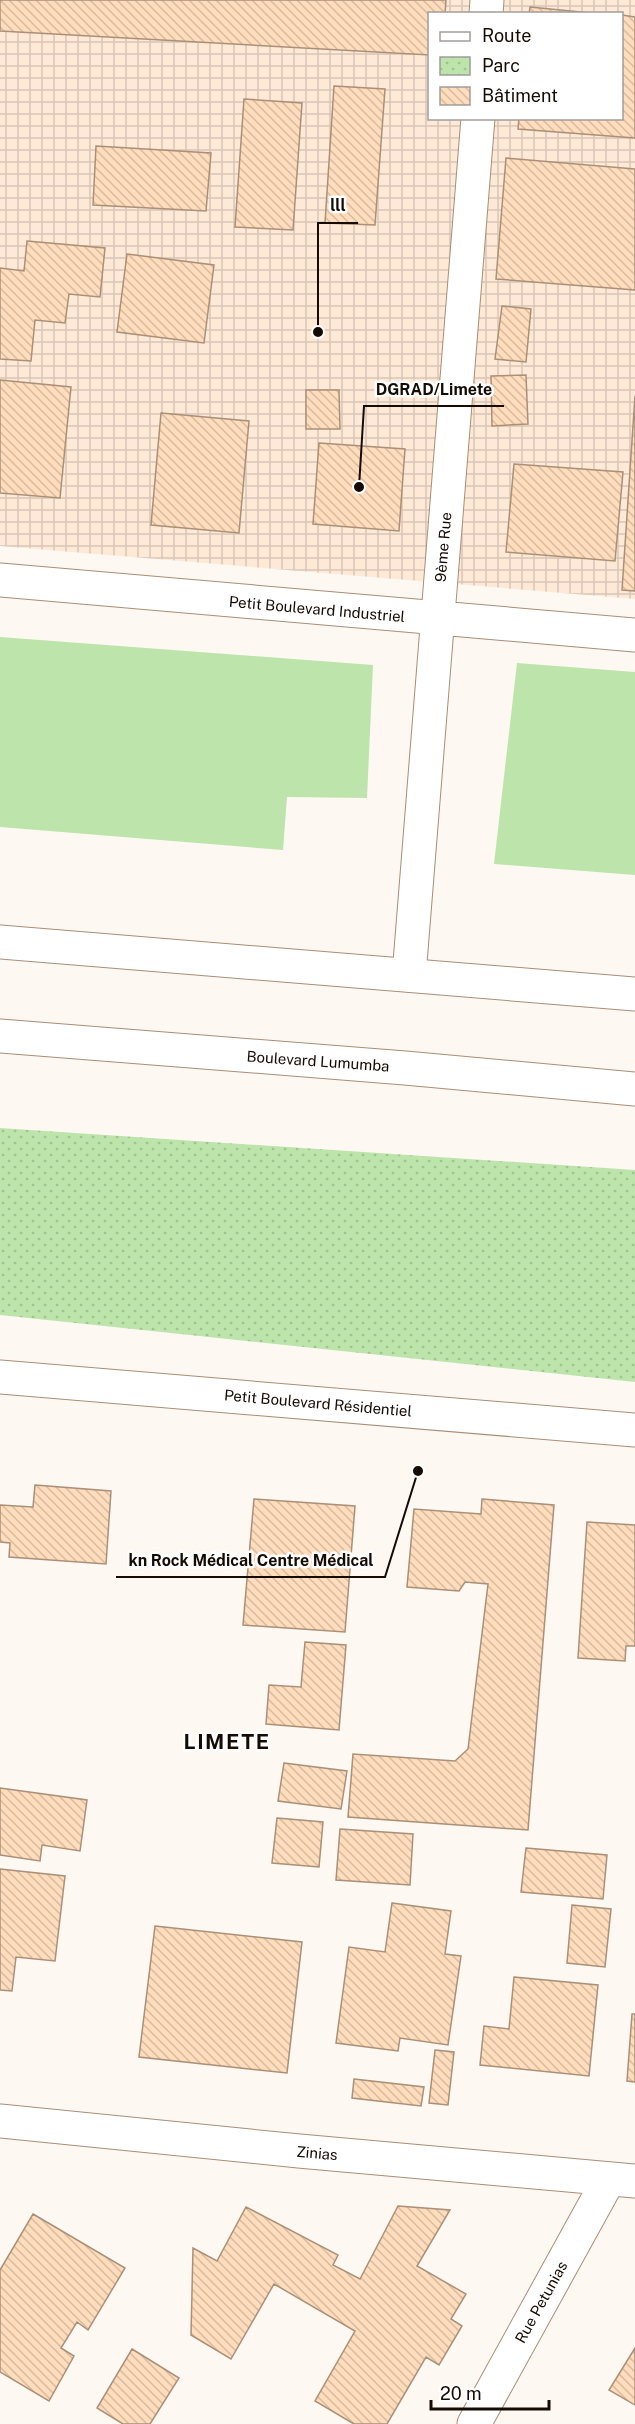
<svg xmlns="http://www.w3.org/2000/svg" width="635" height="2424" font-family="'Public Sans',sans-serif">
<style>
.industrial{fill:url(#industrial-grid);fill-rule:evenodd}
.park{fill:url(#park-dots)}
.garden{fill:#bce4ab}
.building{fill:url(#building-back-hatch);stroke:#aa9078;stroke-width:1.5}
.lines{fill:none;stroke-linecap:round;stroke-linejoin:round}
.minor-casing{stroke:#a88e76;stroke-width:35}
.tertiary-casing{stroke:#a88e76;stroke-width:35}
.trunk-casing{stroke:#a88e76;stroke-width:35}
.minor{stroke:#fff;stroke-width:33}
.tertiary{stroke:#fff;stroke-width:33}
.trunk{stroke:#fff;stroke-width:33}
.labels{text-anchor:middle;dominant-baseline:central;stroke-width:5;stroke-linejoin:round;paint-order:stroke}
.street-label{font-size:15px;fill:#140b04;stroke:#fff}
.district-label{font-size:21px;font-weight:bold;letter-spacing:1.5px;fill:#140b04;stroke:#fff}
.leader{fill:none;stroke:#140b04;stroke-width:2}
.callout-dot{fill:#140b04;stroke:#fff;stroke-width:2}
.callout-label{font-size:16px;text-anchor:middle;font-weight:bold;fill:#140b04;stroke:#fff;stroke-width:5;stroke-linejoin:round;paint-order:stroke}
</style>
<defs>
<pattern id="industrial-grid" width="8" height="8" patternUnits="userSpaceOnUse" patternTransform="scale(1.5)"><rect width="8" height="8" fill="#fee9d6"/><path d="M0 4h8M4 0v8" fill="none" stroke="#d9c6b6"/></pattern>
<pattern id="park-dots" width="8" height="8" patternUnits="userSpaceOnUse" patternTransform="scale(1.5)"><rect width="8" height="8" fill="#bce4ab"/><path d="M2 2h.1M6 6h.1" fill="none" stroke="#a1c292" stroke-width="1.8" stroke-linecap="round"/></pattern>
<pattern id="building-back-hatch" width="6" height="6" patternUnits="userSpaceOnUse" patternTransform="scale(1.5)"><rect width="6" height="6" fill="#fedcbc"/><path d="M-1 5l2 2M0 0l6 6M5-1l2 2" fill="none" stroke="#d9bba0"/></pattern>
</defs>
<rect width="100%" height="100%" fill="#fef8f3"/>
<path class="industrial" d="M 0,0 L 635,0 L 635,599 L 0,546 ZM 430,14 L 622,14 L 622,118 L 430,118 Z"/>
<path class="park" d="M 0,1128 L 635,1170 L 635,1382 L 0,1315 Z"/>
<path class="garden" d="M 0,637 L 373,665 L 367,798 L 287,797 L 283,850 L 0,827 Z
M 517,663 L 635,672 L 635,875 L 494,864 Z"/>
<path class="building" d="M 0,0 L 446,0 L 445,14 L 430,14 L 430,55 L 0,31 Z
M 530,7 L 601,14 L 529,14 Z
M 622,15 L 635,17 L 635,138 L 518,129 L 519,118 L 622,118 Z
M 334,86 L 385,89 L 375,225 L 325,223 Z
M 244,99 L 302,103 L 293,230 L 235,227 Z
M 96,146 L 211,153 L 206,211 L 93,205 Z
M 506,158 L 635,169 L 635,290 L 496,279 Z
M 27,241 L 105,248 L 100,297 L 69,294 L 65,323 L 35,320 L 31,361 L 0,359 L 0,268 L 24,271 Z
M 127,254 L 214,265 L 204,343 L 117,332 Z
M 502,306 L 531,309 L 526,362 L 495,359 Z
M 526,375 L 528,424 L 492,426 L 491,376 Z
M 0,380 L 71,387 L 60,498 L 0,493 Z
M 306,390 L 339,390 L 340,429 L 306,429 Z
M 635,396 L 635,591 L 622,590 Z
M 161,413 L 249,421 L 239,533 L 151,525 Z
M 319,443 L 405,449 L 399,531 L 313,524 Z
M 514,464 L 623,472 L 615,561 L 506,552 Z
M 35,1485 L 111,1491 L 106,1564 L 9,1557 L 10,1543 L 0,1542 L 0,1505 L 33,1507 Z
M 254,1499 L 355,1506 L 345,1632 L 243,1625 Z
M 482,1499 L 554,1505 L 528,1830 L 348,1817 L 353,1754 L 455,1761 L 468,1749 L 488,1584 L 465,1582 L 459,1591 L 407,1587 L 414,1509 L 481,1514 Z
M 587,1522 L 635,1525 L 635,1646 L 626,1646 L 625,1661 L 578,1658 Z
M 305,1642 L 346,1645 L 339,1730 L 266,1724 L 269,1685 L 301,1687 Z
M 284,1763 L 347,1771 L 341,1809 L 278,1801 Z
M 0,1788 L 87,1800 L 80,1851 L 42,1845 L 40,1861 L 0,1855 Z
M 277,1818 L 323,1822 L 319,1867 L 272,1863 Z
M 340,1829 L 413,1834 L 410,1885 L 336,1880 Z
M 526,1848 L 607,1855 L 603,1899 L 521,1892 Z
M 0,1869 L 65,1876 L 55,1961 L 16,1957 L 12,1991 L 0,1990 Z
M 392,1903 L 451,1911 L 445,1954 L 461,1956 L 448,2045 L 400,2038 L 398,2051 L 336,2043 L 349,1947 L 385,1952 Z
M 572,1905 L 611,1909 L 605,1967 L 567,1963 Z
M 155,1926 L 302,1942 L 287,2073 L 139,2057 Z
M 514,1977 L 598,1985 L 589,2076 L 480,2065 L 484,2026 L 509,2029 Z
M 632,2014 L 635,2014 L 635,2082 L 627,2081 Z
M 435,2050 L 454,2052 L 448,2105 L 429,2103 Z
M 354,2079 L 424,2087 L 421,2106 L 352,2098 Z
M 398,2206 L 450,2210 L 417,2266 L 466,2294 L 451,2319 L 462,2326 L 439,2365 L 426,2357 L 387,2424 L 354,2424 L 315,2401 L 355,2331 L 274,2284 L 231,2359 L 191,2335 L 193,2248 L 217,2261 L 246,2207 L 338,2255 L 333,2265 L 360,2279 Z
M 33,2214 L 125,2268 L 88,2330 L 77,2322 L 61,2348 L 74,2356 L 49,2401 L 0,2372 L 0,2270 Z
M 635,2348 L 635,2405 L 609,2390 Z
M 132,2349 L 179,2378 L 150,2424 L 123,2424 L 97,2408 Z"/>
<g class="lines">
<g class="minor-casing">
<path id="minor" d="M 486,14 L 487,0
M 0,580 L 635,635
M 409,975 L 478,118
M 0,2121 L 299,2151 L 635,2181
M 474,2424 L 609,2179"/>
</g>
<g class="tertiary-casing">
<path id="tertiary" d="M 0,1377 L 635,1430"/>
</g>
<g class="trunk-casing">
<path id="trunk" d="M 0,942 L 635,994
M 0,1036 L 405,1068 L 635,1089"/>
</g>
<use href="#minor" class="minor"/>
<use href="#tertiary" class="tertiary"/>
<use href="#trunk" class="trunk"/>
</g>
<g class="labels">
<g class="street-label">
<text transform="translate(443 547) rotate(-85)">9ème Rue</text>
<text transform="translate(317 609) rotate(5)">Petit Boulevard Industriel</text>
<text transform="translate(318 1061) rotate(4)">Boulevard Lumumba</text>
<text transform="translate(318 1403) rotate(5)">Petit Boulevard Résidentiel</text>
<text transform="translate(317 2153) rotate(5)">Zinias</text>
<text transform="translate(541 2302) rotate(-61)">Rue Petunias</text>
</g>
<g class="district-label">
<text x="227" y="1741">LIMETE</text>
</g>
</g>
<path class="leader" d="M318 332L318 223H358M359 487L364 406H504M418 1471L385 1577H116"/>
<g class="callout-dot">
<circle cx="318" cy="332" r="6"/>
<circle cx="359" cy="487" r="6"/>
<circle cx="418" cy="1471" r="6"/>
</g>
<g class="callout-label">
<text x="338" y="211">lll</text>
<text x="434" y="395">DGRAD/Limete</text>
<text x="251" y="1566">kn Rock Médical Centre Médical</text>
</g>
<rect x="428" y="12" width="195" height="108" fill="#ffffff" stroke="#a19d9b" stroke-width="1.5"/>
<rect x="440" y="32" width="30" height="9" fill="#ffffff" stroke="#a19d9b" stroke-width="1.5"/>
<text x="482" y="42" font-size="18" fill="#140b04">Route</text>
<rect x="440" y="57" width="30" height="18" fill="url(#park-dots)" stroke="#a19d9b" stroke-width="1.5"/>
<text x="482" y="72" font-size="18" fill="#140b04">Parc</text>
<rect x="440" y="87" width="30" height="18" fill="url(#building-back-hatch)" stroke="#a19d9b" stroke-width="1.5"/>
<text x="482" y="102" font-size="18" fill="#140b04">Bâtiment</text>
<path d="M431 2400v9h118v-9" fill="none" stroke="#140b04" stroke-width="3"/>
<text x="440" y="2400" font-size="18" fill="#140b04" stroke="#ffffff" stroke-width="4.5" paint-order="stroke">20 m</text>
</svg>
